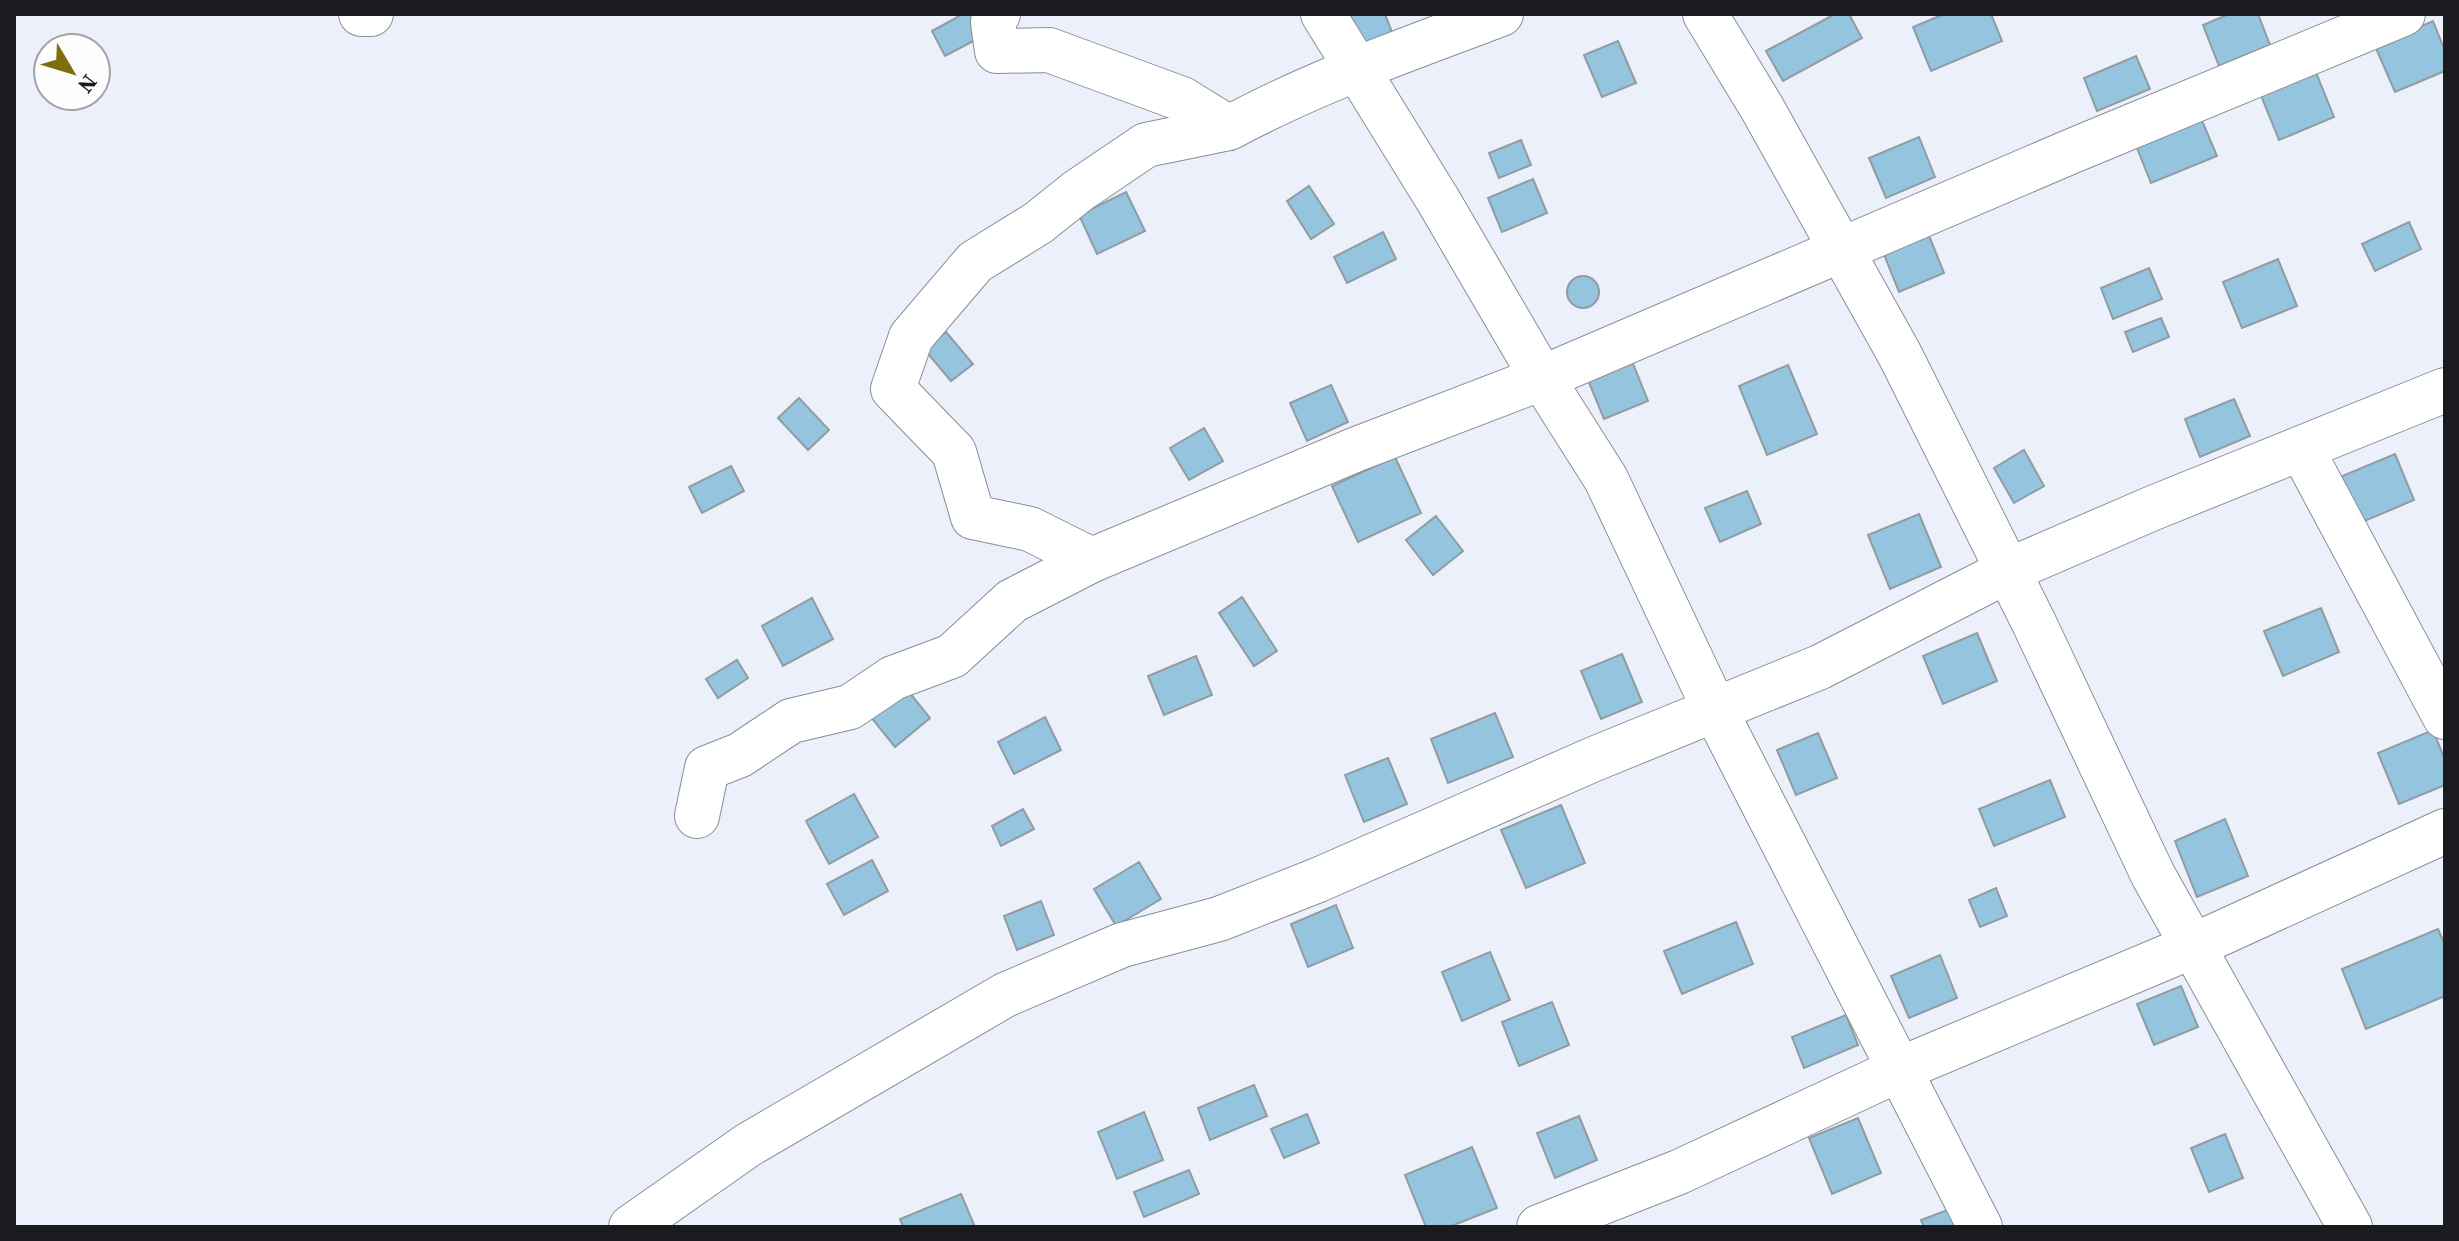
<svg xmlns="http://www.w3.org/2000/svg" width="2459" height="1241" font-family="'Source Serif 4',serif">
<style>
.building{fill:#95c4de;stroke:#919ca2;stroke-width:2}
.lines{fill:none;stroke-linecap:round;stroke-linejoin:round}
.street-casing{stroke:#898e97;stroke-width:46}
.street{stroke:#fff;stroke-width:44}
</style>
<rect width="100%" height="100%" fill="#ebf0fb"/>
<path class="building" d="M 963,14 L 971,14 L 983,36 L 945,56 L 932,31 Z
M 1340,14 L 1385,14 L 1393,35 L 1355,50 Z
M 1835,14 L 1849,14 L 1862,38 L 1783,81 L 1766,51 Z
M 1944,14 L 1991,14 L 2002,41 L 1931,71 L 1913,27 Z
M 2229,14 L 2258,14 L 2270,45 L 2219,66 L 2203,25 Z
M 2433,21 L 2445,51 L 2445,71 L 2395,92 L 2375,46 Z
M 1618,41 L 1636,83 L 1602,97 L 1584,55 Z
M 2136,56 L 2150,89 L 2097,111 L 2084,78 Z
M 2315,70 L 2334,117 L 2279,140 L 2260,93 Z
M 2200,116 L 2217,156 L 2151,183 L 2135,143 Z
M 1919,137 L 1935,177 L 1886,198 L 1869,158 Z
M 1521,140 L 1531,165 L 1499,178 L 1489,153 Z
M 1533,179 L 1547,213 L 1502,232 L 1488,198 Z
M 1309,186 L 1334,224 L 1311,239 L 1287,201 Z
M 1126,192 L 1145,231 L 1097,254 L 1079,215 Z
M 2409,222 L 2421,249 L 2375,271 L 2362,244 Z
M 1383,232 L 1396,259 L 1347,283 L 1334,257 Z
M 1928,233 L 1944,273 L 1899,292 L 1883,252 Z
M 2278,259 L 2297,306 L 2242,328 L 2223,282 Z
M 2149,268 L 2162,299 L 2113,319 L 2101,288 Z
M1567 292a16 16 0 1 1 32 0a16 16 0 1 1-32 0Z
M 2161,318 L 2169,337 L 2133,352 L 2125,332 Z
M 946,332 L 973,364 L 951,381 L 924,349 Z
M 1632,361 L 1648,401 L 1604,419 L 1588,380 Z
M 1788,365 L 1817,434 L 1767,455 L 1739,386 Z
M 1331,385 L 1348,422 L 1307,441 L 1290,403 Z
M 799,398 L 829,430 L 808,450 L 778,418 Z
M 2234,399 L 2250,436 L 2200,457 L 2185,419 Z
M 1204,428 L 1223,461 L 1189,480 L 1170,448 Z
M 2024,450 L 2044,486 L 2014,503 L 1994,468 Z
M 2395,454 L 2414,500 L 2360,523 L 2340,477 Z
M 1395,457 L 1421,513 L 1358,542 L 1332,486 Z
M 731,466 L 744,491 L 702,513 L 689,487 Z
M 1747,491 L 1761,524 L 1720,542 L 1705,508 Z
M 1919,514 L 1941,567 L 1890,589 L 1868,535 Z
M 1436,516 L 1463,551 L 1433,575 L 1406,540 Z
M 1242,597 L 1277,651 L 1254,666 L 1219,613 Z
M 812,598 L 833,639 L 783,666 L 762,626 Z
M 2321,608 L 2339,652 L 2283,676 L 2264,631 Z
M 1977,633 L 1997,681 L 1943,704 L 1923,656 Z
M 1622,654 L 1642,702 L 1601,719 L 1581,671 Z
M 1196,656 L 1212,695 L 1164,715 L 1148,676 Z
M 737,660 L 748,678 L 718,698 L 706,679 Z
M 905,687 L 930,718 L 895,747 L 870,716 Z
M 1495,713 L 1513,757 L 1448,783 L 1431,739 Z
M 1045,717 L 1061,750 L 1014,774 L 998,742 Z
M 2433,730 L 2445,760 L 2445,785 L 2399,804 L 2378,753 Z
M 1818,733 L 1837,778 L 1796,795 L 1777,750 Z
M 1388,758 L 1407,804 L 1364,822 L 1345,775 Z
M 2050,780 L 2065,817 L 1994,846 L 1979,809 Z
M 854,794 L 878,837 L 829,864 L 806,821 Z
M 1561,805 L 1585,863 L 1526,888 L 1501,830 Z
M 1023,809 L 1034,829 L 1001,846 L 992,826 Z
M 2225,819 L 2248,876 L 2197,897 L 2175,841 Z
M 872,860 L 888,891 L 844,915 L 827,884 Z
M 1139,862 L 1161,899 L 1116,926 L 1094,889 Z
M 1996,888 L 2007,916 L 1980,927 L 1969,900 Z
M 1041,901 L 1054,935 L 1017,950 L 1004,916 Z
M 1336,905 L 1353,948 L 1308,967 L 1291,924 Z
M 1736,922 L 1753,964 L 1682,994 L 1664,951 Z
M 2438,929 L 2445,945 L 2445,996 L 2366,1029 L 2342,969 Z
M 1490,952 L 1510,1000 L 1462,1021 L 1442,972 Z
M 1940,955 L 1957,998 L 1909,1018 L 1891,976 Z
M 2181,986 L 2198,1027 L 2154,1045 L 2137,1004 Z
M 1552,1002 L 1569,1045 L 1519,1066 L 1502,1022 Z
M 1846,1015 L 1858,1045 L 1804,1068 L 1792,1037 Z
M 1254,1085 L 1267,1116 L 1210,1140 L 1198,1108 Z
M 1144,1112 L 1163,1160 L 1117,1179 L 1098,1132 Z
M 1307,1114 L 1319,1143 L 1284,1158 L 1271,1129 Z
M 1579,1116 L 1597,1160 L 1555,1178 L 1537,1133 Z
M 1858,1118 L 1881,1173 L 1832,1194 L 1809,1138 Z
M 2225,1134 L 2243,1178 L 2209,1192 L 2191,1148 Z
M 1472,1147 L 1497,1208 L 1449,1227 L 1426,1227 L 1405,1175 Z
M 1189,1170 L 1199,1194 L 1144,1217 L 1134,1192 Z
M 961,1194 L 975,1227 L 903,1227 L 900,1219 Z
M 1950,1209 L 1957,1227 L 1924,1227 L 1921,1220 Z"/>
<g class="lines">
<g class="street-casing">
<path id="street" d="M 361,14 L 371,14
M 998,14 L 993,22 L 997,51 L 1049,50 L 1182,99 L 1229,128 C 1316,81 1409,49 1501,14
M 1323,14 L 1438,200 L 1542,378 L 1606,479 L 1715,710 L 1980,1227
M 1705,14 L 1762,108 L 1900,355 L 2034,623 L 2153,875 L 2350,1227
M 2301,448 L 2445,717
M 1092,560 L 1030,529 L 973,517 L 954,452 L 893,389 L 911,337 L 975,262 L 1038,223 L 1078,191 L 1146,145 L 1229,128
M 697,816 L 707,768 L 740,755 L 791,721 L 850,707 L 893,678 L 952,656 L 1012,601 L 1092,560 L 1357,449 L 1542,378 L 2072,151 L 2403,14
M 631,1227 L 748,1145 L 1005,995 L 1122,945 L 1219,919 L 1318,880 L 1594,759 L 1820,667 L 2007,571 L 2153,508 L 2445,390
M 1539,1227 L 1679,1172 L 1898,1070 L 2193,946 L 2445,831"/>
</g>
<use href="#street" class="street"/>
</g>
<rect width="2459" height="1241" fill="none" stroke="#191b1f" stroke-width="32"/>
<g transform="translate(72 72) rotate(128)"><circle r="38" fill="#fdfdfd" stroke="#a2a3a4" stroke-width="2"/>
<path d="M0-6L14 30L0 20L-14 30Z" fill="#806e0b"/>
<text y="-12" font-size="22" font-weight="bold" text-anchor="middle" fill="#191b1f">N</text>
</g>
</svg>
